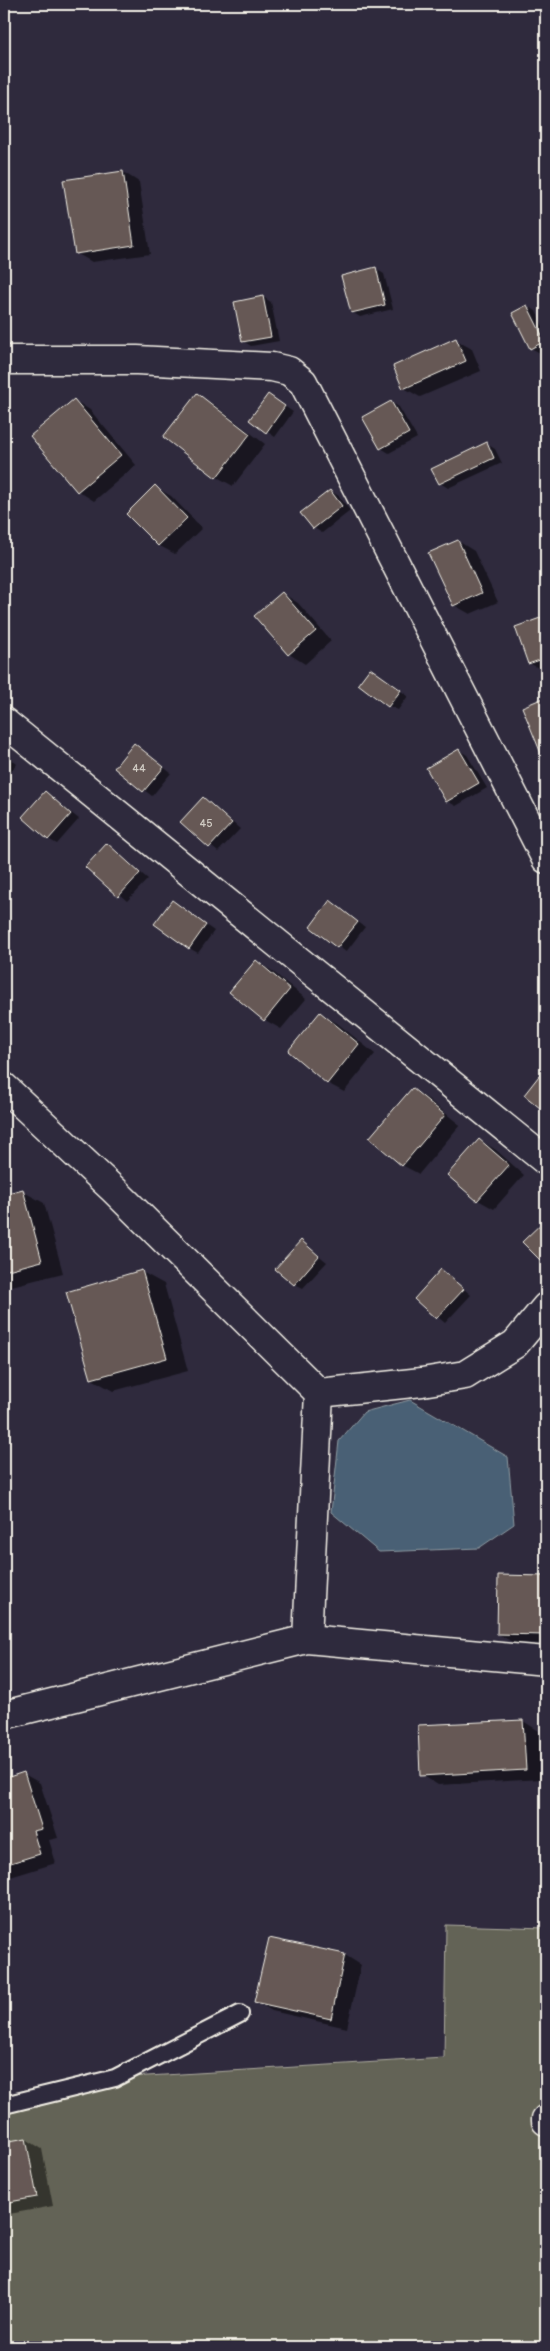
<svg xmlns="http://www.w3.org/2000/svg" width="550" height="2351" font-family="'Balsamiq Sans',sans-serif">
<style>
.green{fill:#646456;stroke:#acaa9f}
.water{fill:#4a6174;stroke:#8e9ba2}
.shadow{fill:#0007}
.building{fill:#665955;stroke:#f4f1e8}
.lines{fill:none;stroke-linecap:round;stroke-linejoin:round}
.service-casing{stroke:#f4f1e8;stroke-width:20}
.minor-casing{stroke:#f4f1e8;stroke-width:31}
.service{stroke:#2f2a3d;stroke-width:16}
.minor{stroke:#2f2a3d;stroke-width:28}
.labels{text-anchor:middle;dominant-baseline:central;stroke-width:4.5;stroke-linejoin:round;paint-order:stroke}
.number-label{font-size:11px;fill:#d0cbc3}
</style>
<rect width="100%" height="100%" fill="#2f2a3d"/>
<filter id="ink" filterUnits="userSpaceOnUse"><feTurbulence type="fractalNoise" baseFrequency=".02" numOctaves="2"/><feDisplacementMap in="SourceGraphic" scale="10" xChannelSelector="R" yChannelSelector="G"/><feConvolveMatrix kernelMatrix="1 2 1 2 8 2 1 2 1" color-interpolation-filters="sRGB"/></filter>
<g filter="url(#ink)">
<path class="green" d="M 446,1925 L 546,1928 L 546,2347 L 4,2347 L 4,2105 L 115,2078 L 444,2058 Z"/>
<path class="water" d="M 410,1400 L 508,1457 L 514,1524 L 479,1548 L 379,1552 L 331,1512 L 339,1441 L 364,1412 Z"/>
<path class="shadow" d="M 4,143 L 10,186 L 4,187 Z
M 123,172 L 139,182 L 150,254 L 92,262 L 76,253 Z
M 376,269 L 384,274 L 393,309 L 360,317 L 352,312 Z
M 263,297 L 271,302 L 279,341 L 251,346 L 243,341 Z
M 527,306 L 536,311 L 546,333 L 546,350 L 540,353 L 531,348 Z
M 456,340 L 472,349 L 481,371 L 420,397 L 404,388 Z
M 197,395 L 213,404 L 265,444 L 233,486 L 217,477 Z
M 74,400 L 90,410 L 136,465 L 94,501 L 78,491 Z
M 277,401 L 293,412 L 275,437 L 251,420 Z
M 391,402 L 399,407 L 417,438 L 389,453 L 381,448 Z
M 487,444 L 495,449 L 502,463 L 448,488 L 440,483 Z
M 155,487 L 171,496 L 202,528 L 175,554 L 158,545 Z
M 330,491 L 339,496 L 350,511 L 322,533 L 314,528 Z
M 458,541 L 474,551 L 498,602 L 470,614 L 454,605 Z
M 282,593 L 298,603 L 331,641 L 305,664 L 289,654 Z
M 546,617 L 546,672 L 529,663 L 517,628 Z
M 370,669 L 408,696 L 398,710 L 389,706 Z
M 546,698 L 546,757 L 543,755 L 524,707 Z
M 134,744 L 171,773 L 152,796 L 115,768 Z
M 459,750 L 467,755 L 487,788 L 456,806 L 447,801 L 428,768 Z
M 4,753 L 17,764 L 4,780 Z
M 46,793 L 79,819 L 57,844 L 48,839 Z
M 204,798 L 240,829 L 218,852 L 182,822 Z
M 108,845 L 148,879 L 127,901 L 87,867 Z
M 331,902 L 365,927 L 346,952 L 311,927 Z
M 180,907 L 214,931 L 198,953 L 189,948 Z
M 256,961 L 272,971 L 306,999 L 281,1029 L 265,1020 Z
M 321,1014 L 337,1023 L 375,1054 L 344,1092 L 327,1083 Z
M 412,1089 L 428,1099 L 460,1125 L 419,1174 L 402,1165 Z
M 480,1140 L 496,1150 L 524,1175 L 494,1209 L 478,1200 Z
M 22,1191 L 44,1203 L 63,1273 L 4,1288 L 4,1195 Z
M 301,1241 L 327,1262 L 303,1288 L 295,1284 Z
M 442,1270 L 471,1295 L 445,1323 L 416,1299 Z
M 142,1272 L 164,1284 L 188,1371 L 113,1391 L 92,1379 Z
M 500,1576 L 546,1577 L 546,1644 L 514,1643 L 498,1634 Z
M 523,1721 L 539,1731 L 542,1779 L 438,1785 L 422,1775 Z
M 4,1773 L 12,1777 L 24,1774 L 40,1783 L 58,1838 L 49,1840 L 56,1863 L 4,1879 Z
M 269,1939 L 345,1955 L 361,1965 L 347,2028 L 272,2011 L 256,2001 Z
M 26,2139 L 42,2149 L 53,2206 L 4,2215 L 4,2143 Z"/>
<path class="building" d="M 123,171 L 134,245 L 75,254 L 63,180 Z
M 376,267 L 385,305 L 351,313 L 341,276 Z
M 263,296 L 271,337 L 242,342 L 234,302 Z
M 527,305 L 545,341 L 530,349 L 512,313 Z
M 456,338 L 466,361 L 403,389 L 393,366 Z
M 197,393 L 250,434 L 216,478 L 163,437 Z
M 268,394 L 285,406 L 266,433 L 249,420 Z
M 74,399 L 121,455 L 77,492 L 30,436 Z
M 391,401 L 409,433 L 380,449 L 362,417 Z
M 487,442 L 494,458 L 439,484 L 431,469 Z
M 155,485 L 187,518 L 158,546 L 126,514 Z
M 330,490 L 342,506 L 313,529 L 300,513 Z
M 458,540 L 482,593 L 453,606 L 428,553 Z
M 282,592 L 316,631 L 288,655 L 254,616 Z
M 546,616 L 546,658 L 528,664 L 515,627 Z
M 370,668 L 401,690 L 388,707 L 358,684 Z
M 546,697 L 546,754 L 542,756 L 522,707 Z
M 134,743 L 164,767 L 143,792 L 114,768 Z
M 459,749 L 479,783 L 446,802 L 426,768 Z
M 45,791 L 71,814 L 48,840 L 22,817 Z
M 203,797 L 232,823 L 209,848 L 180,822 Z
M 107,843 L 140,873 L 118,897 L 85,867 Z
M 172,900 L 206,925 L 189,949 L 154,924 Z
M 330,900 L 358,922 L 337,948 L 310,927 Z
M 256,960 L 290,989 L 264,1021 L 229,992 Z
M 320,1012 L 359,1044 L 327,1084 L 288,1051 Z
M 546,1067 L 546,1113 L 524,1095 Z
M 412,1088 L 445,1115 L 402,1166 L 369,1138 Z
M 479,1139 L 509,1165 L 477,1201 L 447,1175 Z
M 23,1189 L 42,1261 L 4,1271 L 4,1194 Z
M 546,1219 L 546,1266 L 522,1242 Z
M 301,1240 L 319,1256 L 294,1285 L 275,1269 Z
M 441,1269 L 464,1289 L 436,1319 L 414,1299 Z
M 142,1270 L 167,1358 L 91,1379 L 66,1292 Z
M 498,1575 L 546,1576 L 546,1635 L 497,1634 Z
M 523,1720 L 526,1770 L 420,1776 L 418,1725 Z
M 4,1772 L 6,1778 L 24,1772 L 42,1829 L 33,1831 L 40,1854 L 4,1865 Z
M 269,1938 L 345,1954 L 331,2019 L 254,2002 Z
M 26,2138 L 37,2197 L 4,2203 L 4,2142 Z"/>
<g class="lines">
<g class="service-casing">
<path id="service" d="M 4,2105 L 115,2078 L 240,2014"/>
</g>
<g class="minor-casing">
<path id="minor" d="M 4,360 L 137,360 L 272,367 L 289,371 L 303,382 L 546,859
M 4,722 L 546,1161
M 4,1087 L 114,1190 L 319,1393 L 307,1639
M 319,1393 L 422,1382 L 465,1375 L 515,1344 L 546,1307
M 4,1715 L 307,1639 L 546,1661
M 546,2119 L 546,2121"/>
</g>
<use href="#service" class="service"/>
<use href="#minor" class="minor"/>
</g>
</g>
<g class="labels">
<g class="number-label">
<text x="139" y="768">44</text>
<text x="206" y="823">45</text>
</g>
</g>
<rect width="550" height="2351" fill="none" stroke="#2f2a3d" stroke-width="20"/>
<rect x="10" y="10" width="530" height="2331" fill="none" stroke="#f4f1e8" stroke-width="2" filter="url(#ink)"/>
</svg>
